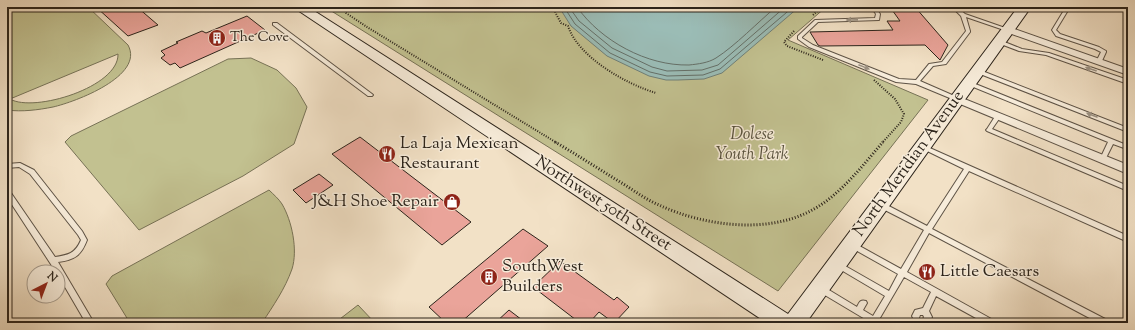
<svg xmlns="http://www.w3.org/2000/svg" width="1135" height="330" font-family="'Sorts Mill Goudy',serif">
<style>
.green{fill:#c2c190;stroke:#777256;fill-rule:evenodd}
.water{fill:#9bbdb7;stroke:#6f8079}
.lines{fill:none;stroke-linecap:round;stroke-linejoin:round}
.shore{stroke:#647069;stroke-width:1}
.building{fill:#eaa49a;stroke:#2c241b}
.lane-casing{stroke:#5e5346;stroke-width:2}
.street-casing{stroke:#5e5346;stroke-width:2}
.secondary-casing{stroke:#2c241b;stroke-width:2}
.path-far1{stroke:#2c241b;stroke-width:2;stroke-dasharray:1 1.5;stroke-linecap:butt}
.path{stroke:#2c241b;stroke-width:3;stroke-dasharray:1 2;stroke-linecap:butt}
.lane{fill:#f7ecda;fill-rule:evenodd}
.street{fill:#f7ecda;fill-rule:evenodd}
.secondary{fill:#f7ecda;fill-rule:evenodd}
.oneway{fill:#9c9284}
.labels{text-anchor:middle;dominant-baseline:central;stroke-width:3;stroke-linejoin:round;paint-order:stroke}
.far-poi-label{font-size:14px;fill:#2c241b;stroke:#f7ecda;text-anchor:start}
.park-label{font-size:17px;font-style:italic;fill:#59533e;stroke:#f7ecda}
.poi-label{font-size:17px;fill:#2c241b;stroke:#f7ecda;text-anchor:start}
.street-label{font-size:17px;fill:#2c241b;stroke:#f7ecda}
</style>
<rect width="100%" height="100%" fill="#f2e1c6"/>
<filter id="stains"><feTurbulence type="fractalNoise" baseFrequency=".005" numOctaves="4"/><feColorMatrix values="0 0 0 0 .2 0 0 0 0 .09 0 0 0 0 .02 0 0 0 .5 -.17"/></filter>
<radialGradient id="worn" r=".72"><stop offset=".6" stop-color="#630" stop-opacity="0"/><stop offset="1" stop-color="#630" stop-opacity=".3"/></radialGradient>
<path class="green" d="M 16,7 L 88,7 L 128,45 C 145,76 75,102 53,107 C 38,110 22,112 7,110 L 7,10 ZM 118,54 C 119,87 34,113 10,99 Z
M 325,7 L 826,7 L 788,40 L 928,100 L 778,291 Z
M 251,58 L 277,70 L 296,88 L 307,107 L 294,144 L 243,176 L 139,230 L 65,142 L 71,136 L 228,59 Z
M 269,190 C 273,194 279,199 282,204 C 292,221 298,250 292,269 C 285,289 273,306 262,323 L 130,323 L 106,284 L 112,276 Z
M 358,305 L 375,323 L 336,322 Z"/>
<path class="water" d="M 559,7 L 799,7 L 722,73 L 704,79 L 678,80 L 666,80 L 649,76 L 607,56 L 571,26 Z"/>
<g class="lines">
<path class="shore" d="M 564,7 L 575,24 L 610,53 L 650,72 L 667,76 L 703,75 L 720,69 L 793,7
M 569,7 L 579,21 L 612,48 L 652,67 L 667,71 L 702,70 L 718,65 L 785,7
M 577,7 C 601,41 647,66 689,65 C 698,64 708,63 716,58 C 735,46 758,22 776,7"/>
</g>
<path class="building" d="M 96,7 L 137,7 L 158,25 L 128,36 Z
M 890,7 L 915,7 L 948,45 L 940,60 L 925,45 L 820,46 L 818,45 L 810,32 L 893,30 L 887,21 L 900,21 Z
M 247,16 L 265,30 L 180,68 L 175,63 L 170,65 L 161,58 L 165,55 L 161,51 L 178,43 L 176,42 L 202,31 L 206,33 Z
M 360,137 L 471,222 L 442,245 L 332,154 Z
M 319,174 L 333,185 L 306,203 L 293,190 Z
M 523,229 L 548,246 L 460,323 L 446,323 L 429,307 Z
M 560,261 L 614,300 L 617,297 L 629,307 L 614,323 L 599,312 L 589,323 L 580,323 L 533,287 Z
M 509,310 L 526,323 L 495,323 Z"/>
<g class="lines">
<g class="lane-casing">
<path id="lane" d="M 871,7 L 875,7 L 880,14 L 879,20 L 818,22 L 802,37 L 802,38 L 813,45 L 899,79 L 916,80 L 929,64 L 942,62 L 966,31 L 961,16 L 952,7 L 957,7 L 965,14 L 1011,30 L 1009,31 L 1007,31 L 966,17 L 970,31 L 970,32 L 946,64 L 933,66 L 920,81 L 959,98 L 960,99 L 959,100 L 957,101 L 916,84 L 896,82 L 809,47 L 798,39 L 798,36 L 815,20 L 875,18 L 876,14 Z
M 1066,7 L 1070,7 L 1056,30 L 1060,34 L 1099,47 L 1106,51 L 1106,52 L 1101,63 L 1097,63 L 1096,62 L 1101,52 L 1095,49 L 1056,36 L 1052,30 Z
M 273,23 L 277,23 L 372,94 L 373,95 L 372,96 L 368,96 L 273,25 Z
M 998,41 L 1002,41 L 1022,49 L 1049,53 L 1128,80 L 1128,84 L 1046,55 L 1019,51 L 998,43 Z
M 977,69 L 1128,128 L 1128,132 L 975,72 L 974,71 Z
M 968,81 L 1124,144 L 1126,141 L 1128,140 L 1128,148 L 1124,148 L 1113,144 L 1105,160 L 1101,160 L 1100,159 L 1108,142 L 966,84 L 965,83 Z
M 998,114 L 1001,116 L 992,129 L 1128,186 L 1128,191 L 987,131 L 986,130 L 987,129 L 996,115 Z
M 923,145 L 1128,236 L 1128,242 L 969,171 L 932,229 L 1109,321 L 1110,323 L 1099,323 L 929,233 L 907,272 L 995,321 L 996,323 L 985,323 L 936,296 L 929,311 L 932,317 L 929,323 L 923,323 L 922,321 L 924,317 L 923,315 L 920,315 L 919,318 L 916,319 L 913,318 L 912,316 L 915,310 L 923,308 L 931,292 L 904,277 L 877,323 L 869,323 L 870,322 L 818,291 L 817,289 L 818,287 L 821,286 L 824,287 L 857,307 C 859,303 860,299 866,301 L 867,303 L 863,310 L 873,316 L 885,296 L 836,267 L 835,265 L 836,263 L 838,262 L 840,263 L 889,291 L 898,274 L 850,247 L 849,245 L 850,243 L 852,242 L 854,243 L 901,269 L 924,230 L 879,207 L 878,205 L 879,203 L 883,203 L 927,226 L 964,169 L 921,148 L 920,147 Z
M 20,163 L 34,170 L 82,231 L 87,240 C 81,256 74,260 58,262 L 94,323 L 86,323 L 58,275 L 58,272 L 56,272 L 7,197 L 7,190 L 9,190 L 55,257 C 68,255 75,254 81,240 L 78,235 L 30,174 L 19,167 L 7,168 L 7,164 Z"/>
</g>
<g class="street-casing">
<path id="street" d="M 1009,27 L 1128,69 L 1128,75 L 1006,32 L 1006,28 Z
M 957,96 L 1128,165 L 1128,174 L 953,101 L 952,99 L 953,97 Z"/>
</g>
<g class="secondary-casing">
<path id="secondary" d="M 293,7 L 308,7 L 788,314 L 1018,7 L 1031,7 L 806,323 L 767,323 Z"/>
</g>
<path class="path-far1" d="M 341,7 L 346,13 L 367,27 L 557,143
M 546,7 L 555,12 L 561,23 L 568,26 C 578,57 626,84 656,93
M 813,15 L 822,7
M 794,31 L 784,42 L 787,46 L 823,60
M 874,80 L 895,99 L 904,114 L 901,122 L 882,143"/>
<path class="path" d="M 555,142 C 579,156 602,171 625,185 C 636,192 647,200 659,205 C 704,226 769,235 814,209 C 841,194 863,165 883,142"/>
<use href="#lane" class="lane"/>
<use href="#street" class="street"/>
<use href="#secondary" class="secondary"/>
</g>
<defs><path id="oneway-solid" d="M-6-.8H1V-3.2L6.5 0L1 3.2V.8H-6Z"/></defs>
<g class="oneway">
<use href="#oneway-solid" transform="translate(852 20) rotate(179)"/>
<use href="#oneway-solid" transform="translate(864 67) rotate(22)"/>
<use href="#oneway-solid" transform="translate(1091 69) rotate(-161)"/>
<use href="#oneway-solid" transform="translate(1092 115) rotate(-159)"/>
</g>
<defs>
<g id="building-disc" transform="scale(0.9)"><circle r="9.5" fill="#8f2418" stroke="#f7ecda"/><path d="M-4-6H4V6H1V3H-1V6H-4ZM-2.5-4.3h1.7v1.8h-1.7ZM.8-4.3h1.7v1.8H.8ZM-2.5-1h1.7V.8h-1.7ZM.8-1h1.7V.8H.8Z" fill="#fff"/></g>
<g id="restaurant-disc" transform="scale(0.9)"><circle r="9.5" fill="#8f2418" stroke="#f7ecda"/><path d="M-5-6h1v4h1v-4h1v4h1v-4h1v5L-1.5 .5V6h-2V.5L-5-1ZM5-6V6H3V1.5H1.5Q1.5-4 5-6Z" fill="#fff"/></g>
<g id="shop-disc" transform="scale(0.9)"><circle r="9.5" fill="#8f2418" stroke="#f7ecda"/><path d="M-5-2.5h2.3a2.7 3.5 0 0 1 5.4 0H5L5.5 6h-11ZM-1.5-2.5h3a1.5 2.3 0 0 0-3 0Z" fill="#fff"/></g>
</defs>
<g fill-rule="evenodd">
<use href="#building-disc" x="217" y="38"/>
<use href="#restaurant-disc" x="387" y="154"/>
<use href="#shop-disc" x="452" y="202"/>
<use href="#restaurant-disc" x="927" y="272"/>
<use href="#building-disc" x="489" y="277"/>
</g>
<g class="labels">
<g class="far-poi-label">
<text x="230" y="38">The Cove</text>
</g>
<g class="park-label">
<text x="752" y="135">Dolese<tspan x="752" dy="20">Youth Park</tspan></text>
</g>
<g class="poi-label">
<text x="400" y="144">La Laja Mexican<tspan x="400" dy="20">Restaurant</tspan></text>
<text x="439" y="202" text-anchor="end">J&amp;H Shoe Repair</text>
<text x="502" y="267">SouthWest<tspan x="502" dy="20">Builders</tspan></text>
<text x="940" y="272">Little Caesars</text>
</g>
<g class="street-label">
<text transform="translate(909 164) rotate(-54)">North Meridian Avenue</text>
<text transform="translate(603 204) rotate(33)">Northwest 50th Street</text>
</g>
</g>
<rect width="1135" height="330" fill="none" stroke="#f2e1c6" stroke-width="24"/>
<rect x="8" y="8" width="1119" height="314" fill="none" stroke="#2c241b" stroke-width="2"/>
<rect x="12" y="12" width="1111" height="306" fill="none" stroke="#2c241b"/>
<g transform="translate(46 284) rotate(42)"><circle r="19" fill="#f7ecda" stroke="#a69c8e"/>
<path d="M0-3L7 15L0 10L-7 15Z" fill="#8f2418"/>
<text y="-6" font-size="11" font-weight="bold" text-anchor="middle" fill="#2c241b">N</text>
</g>
<rect width="100%" height="100%" filter="url(#stains)"/>
<rect width="100%" height="100%" fill="url(#worn)"/>
</svg>
